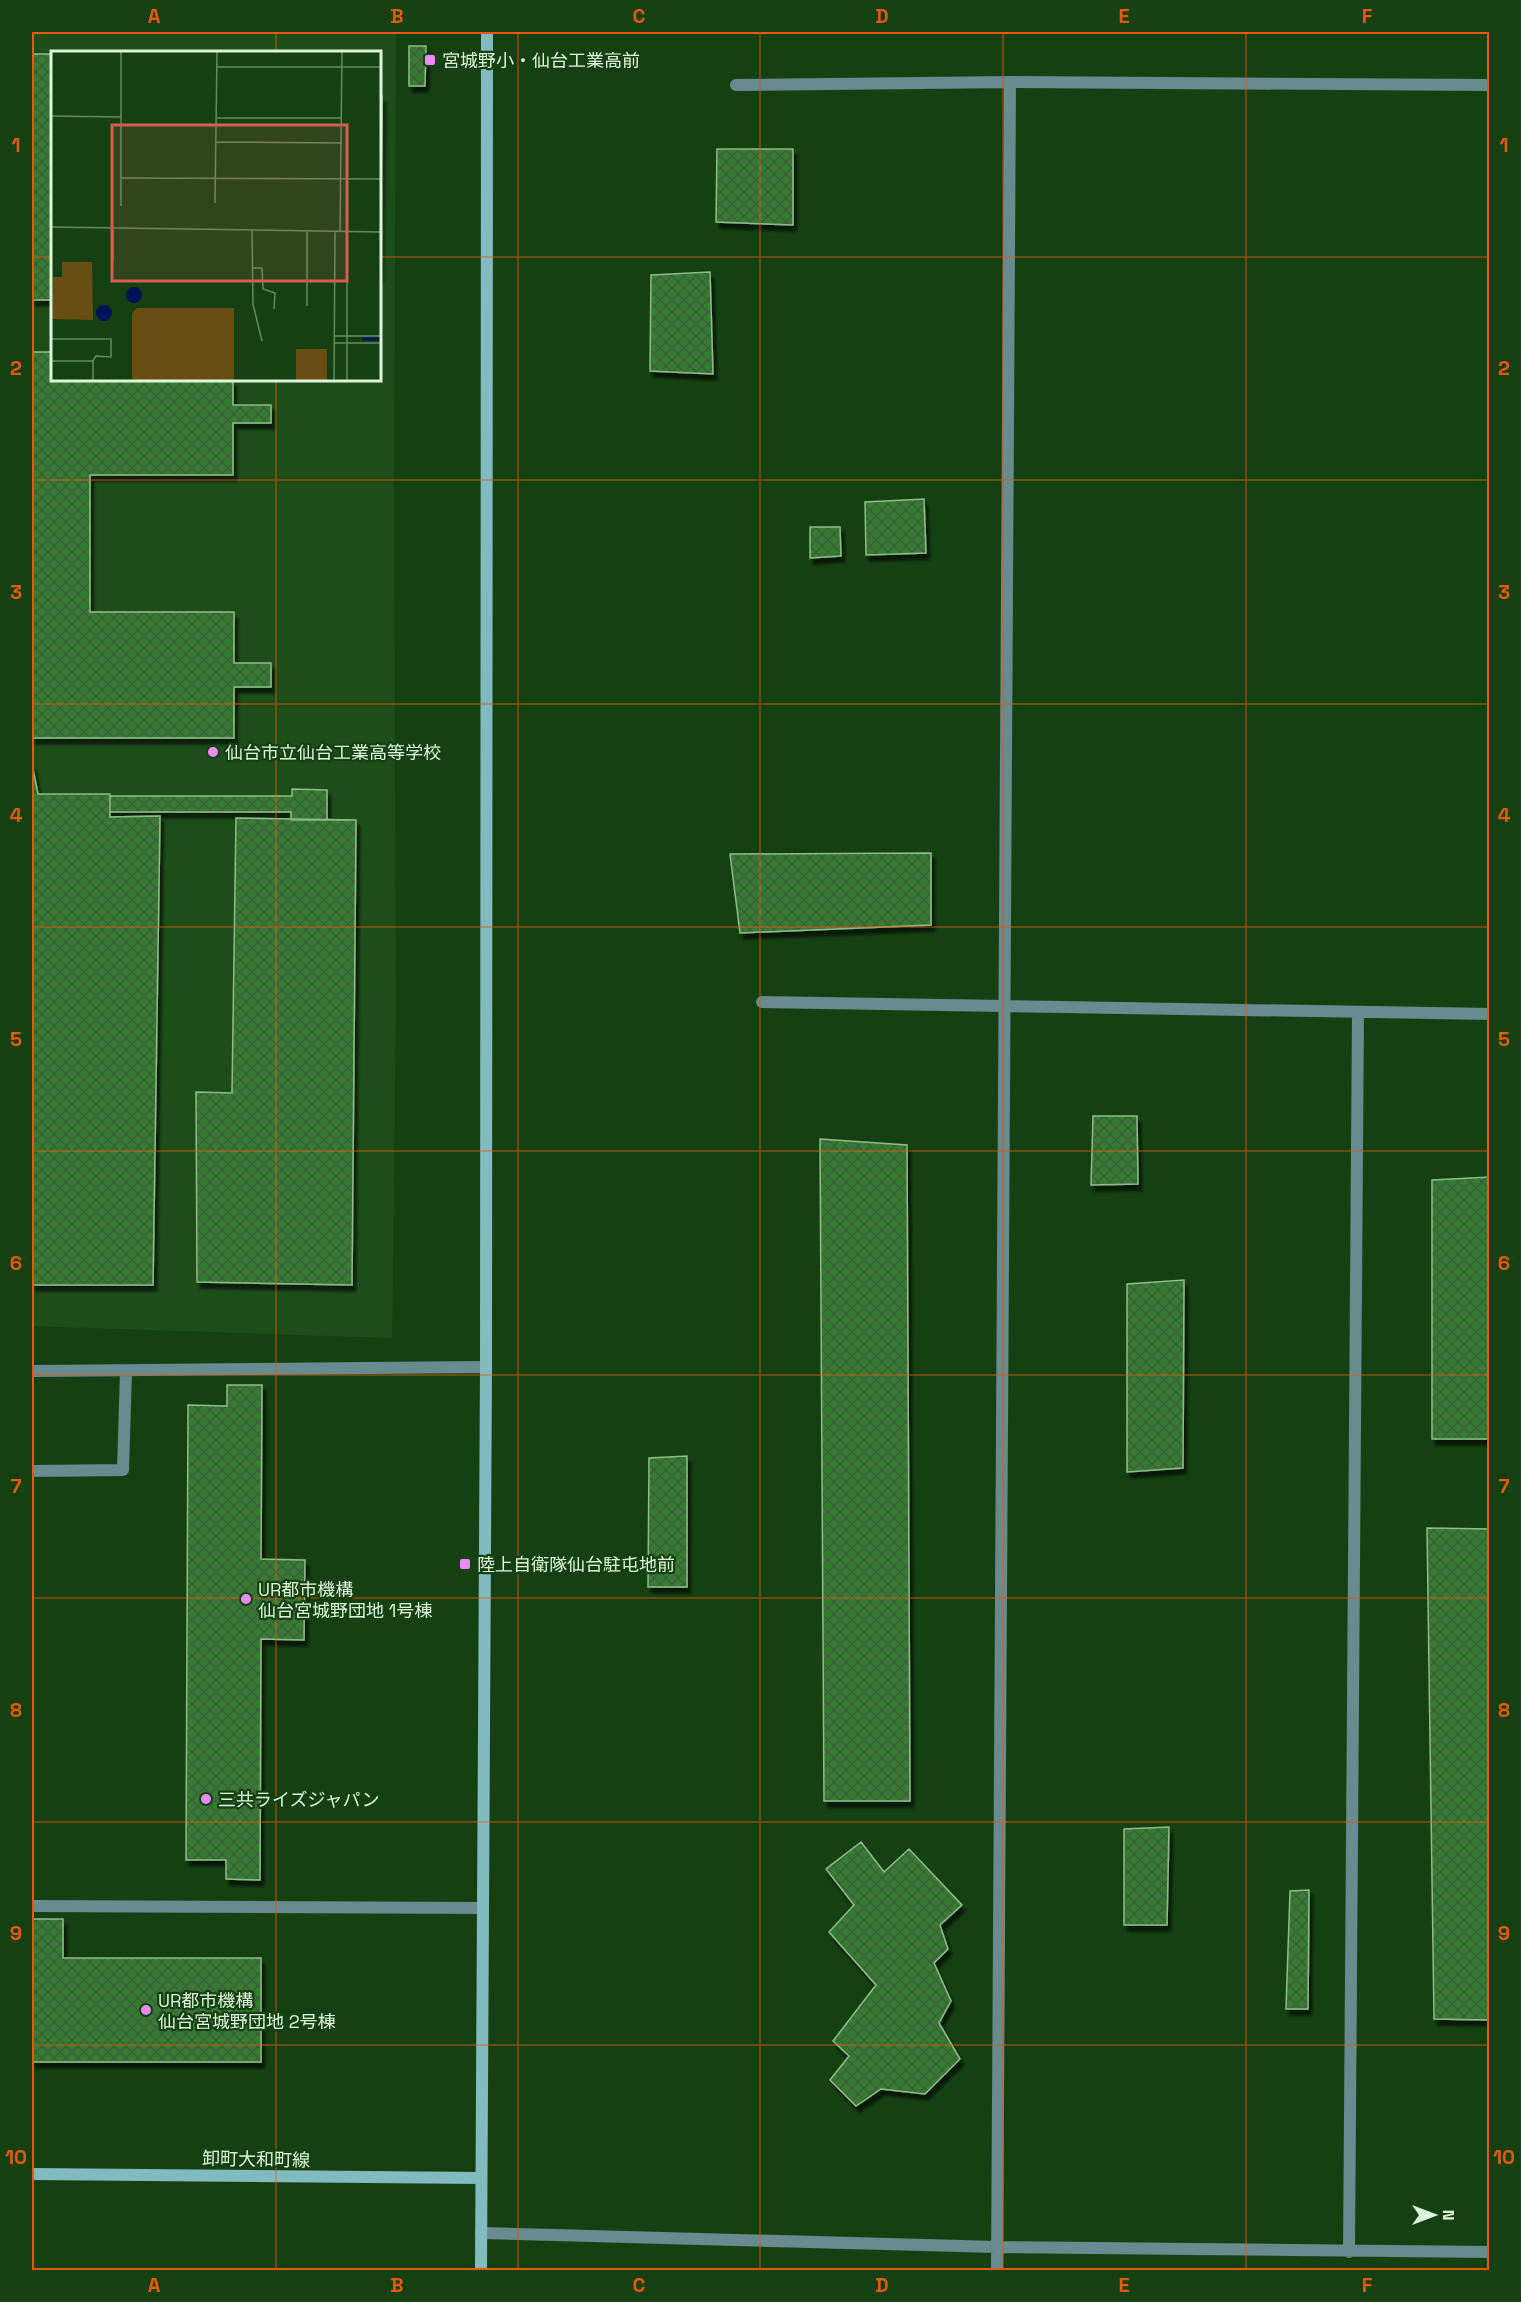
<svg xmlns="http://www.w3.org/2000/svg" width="1521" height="2302" font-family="'Space Grotesk','Noto Sans JP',sans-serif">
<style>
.built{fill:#1d4e1a;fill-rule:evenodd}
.building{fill:url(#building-cross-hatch);stroke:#8ebd89;stroke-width:1.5;filter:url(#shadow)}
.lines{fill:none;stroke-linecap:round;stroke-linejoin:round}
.lane{stroke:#678b8e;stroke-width:12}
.secondary{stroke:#81bbc0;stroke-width:12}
.grid{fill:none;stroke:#e8590c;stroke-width:1.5;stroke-opacity:0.55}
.poi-dot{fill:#ec8cfa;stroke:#154112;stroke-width:2}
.labels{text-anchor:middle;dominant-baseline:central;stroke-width:4.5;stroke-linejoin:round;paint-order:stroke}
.poi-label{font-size:18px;fill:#ddf5da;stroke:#154112;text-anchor:start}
.street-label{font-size:18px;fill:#ddf5da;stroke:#154112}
.inset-river{fill:none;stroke:#001158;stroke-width:3}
.inset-road{fill:none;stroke:#658962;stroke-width:1.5}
.view{fill:#d85b54;fill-opacity:0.15;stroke:#d85b54;stroke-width:3}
.inset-edge{fill:none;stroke:#ddf5da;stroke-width:3}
.neatline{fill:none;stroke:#e8590c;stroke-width:2}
.grid-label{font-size:20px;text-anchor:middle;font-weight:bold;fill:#e8590c}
</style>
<defs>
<pattern id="building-cross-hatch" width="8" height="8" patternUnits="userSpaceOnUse" patternTransform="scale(1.5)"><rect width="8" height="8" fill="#367b32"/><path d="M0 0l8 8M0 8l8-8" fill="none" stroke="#3d603a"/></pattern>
<filter id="shadow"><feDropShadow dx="3.5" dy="6" stdDeviation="1.5" flood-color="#0009"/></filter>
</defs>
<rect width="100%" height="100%" fill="#154112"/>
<path class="built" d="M 32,32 L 396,32 L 394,492 L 396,1011 L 392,1338 L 32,1326 ZM 52,52 L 380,52 L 380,380 L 52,380 Z"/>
<path class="building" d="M 409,46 L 426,46 L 425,86 L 409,86 Z
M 32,54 L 52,54 L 52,300 L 32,300 Z
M 380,96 L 382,96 L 380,276 Z
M 717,149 L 793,149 L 793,225 L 716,222 Z
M 710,272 L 713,374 L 650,371 L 651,275 Z
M 32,352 L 52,352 L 52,380 L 233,380 L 233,405 L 271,405 L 271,423 L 233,423 L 233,475 L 90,475 L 90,612 L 234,612 L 234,663 L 271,663 L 271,687 L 234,687 L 234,738 L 32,738 Z
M 924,499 L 926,553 L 866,555 L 865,502 Z
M 810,527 L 840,527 L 841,556 L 810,558 Z
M 32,764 L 38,794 L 110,794 L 110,817 L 160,816 L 153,1285 L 32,1285 Z
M 292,789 L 327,790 L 327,820 L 291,820 L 291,812 L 110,812 L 110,796 L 292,796 Z
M 236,818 L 356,820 L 352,1285 L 197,1282 L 196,1092 L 232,1093 Z
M 931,853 L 931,925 L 740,933 L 730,854 Z
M 1093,1116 L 1137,1116 L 1138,1184 L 1091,1185 Z
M 820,1139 L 907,1145 L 910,1801 L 824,1801 Z
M 1490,1177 L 1490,1439 L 1432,1439 L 1432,1180 Z
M 1184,1280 L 1183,1468 L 1127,1472 L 1127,1284 Z
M 227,1385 L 262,1385 L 261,1559 L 305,1560 L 304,1640 L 261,1639 L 260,1880 L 226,1879 L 226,1860 L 186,1860 L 188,1405 L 227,1406 Z
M 687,1456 L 687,1587 L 648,1587 L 649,1458 Z
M 1427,1528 L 1490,1529 L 1490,2020 L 1434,2019 Z
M 1169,1827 L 1167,1925 L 1124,1925 L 1124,1829 Z
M 861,1842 L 884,1872 L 909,1849 L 962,1905 L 940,1925 L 948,1949 L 934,1963 L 951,2001 L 939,2023 L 960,2059 L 925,2094 L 881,2089 L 856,2106 L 830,2080 L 849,2056 L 833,2041 L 876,1985 L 829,1932 L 854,1905 L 826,1869 Z
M 1309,1890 L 1308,2009 L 1286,2009 L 1290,1891 Z
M 32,1919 L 63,1919 L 63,1958 L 261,1958 L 261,2062 L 32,2062 Z"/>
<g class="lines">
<path class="lane" d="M 736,85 L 1010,82 L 1490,85
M 762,1002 L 1490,1014
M 32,1371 L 486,1367
M 32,1471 L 123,1470 L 126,1371
M 32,1906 L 483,1908
M 481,2233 L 997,2247 L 1490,2252
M 1349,2252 L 1358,1012
M 997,2270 L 1010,82"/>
<path class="secondary" d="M 32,2174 L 481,2178
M 481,2270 L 486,1367 L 487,32"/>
</g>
<path class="grid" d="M 276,32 L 276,52M 518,32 L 518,2270M 760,32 L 760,2270M 1003,32 L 1003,2270M 1246,32 L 1246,2270M 32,257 L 52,257M 380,257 L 1490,257M 276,380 L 276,2270M 32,480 L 1490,480M 32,704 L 1490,704M 32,927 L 1490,927M 32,1151 L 1490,1151M 32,1375 L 1490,1375M 32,1598 L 1490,1598M 32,1822 L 1490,1822M 32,2045 L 1490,2045"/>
<g class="poi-dot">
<rect x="424" y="54" width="12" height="12" rx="3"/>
<circle cx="213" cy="752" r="6"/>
<rect x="459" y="1558" width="12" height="12" rx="3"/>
<circle cx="246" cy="1599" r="6"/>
<circle cx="206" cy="1799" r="6"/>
<circle cx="146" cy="2010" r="6"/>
</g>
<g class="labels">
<g class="poi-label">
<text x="442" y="60">宮城野小・仙台工業高前</text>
<text x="225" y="752">仙台市立仙台工業高等学校</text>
<text x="477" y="1564">陸上自衛隊仙台駐屯地前</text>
<text x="258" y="1589">UR都市機構<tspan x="258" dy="21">仙台宮城野団地 1号棟</tspan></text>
<text x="218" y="1799">三共ライズジャパン</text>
<text x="158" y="2000">UR都市機構<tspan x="158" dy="21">仙台宮城野団地 2号棟</tspan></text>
</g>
<g class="street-label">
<text transform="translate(256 2159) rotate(1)">卸町大和町線</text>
</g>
</g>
<g transform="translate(51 51)">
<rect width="330" height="330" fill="#154112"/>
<path d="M 11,211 L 41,211 L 42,269 L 1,268 L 2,226 L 11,226 ZM 86,257 L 183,257 L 183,330 L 81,330 L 81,262 ZM 245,298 L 276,298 L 276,330 L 245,330 Z" fill="#694e14"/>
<path d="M75 244a8 8 0 1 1 16 0a8 8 0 1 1-16 0ZM45 262a8 8 0 1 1 16 0a8 8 0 1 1-16 0Z" fill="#001158"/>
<path class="inset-river" d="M 311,288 L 330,288"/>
<path class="inset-road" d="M 166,16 L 330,16M 0,65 L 70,66M 165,67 L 291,67M 165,91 L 291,92M 69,127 L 330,128M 164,152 L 166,0M 70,155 L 70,0M 0,176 L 330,181M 62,180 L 62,209M 201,180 L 202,253 L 211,290M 289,181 L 291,0M 296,181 L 296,330M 201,217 L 211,217 L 212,238 L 224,242 L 223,258M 256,255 L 256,181M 283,285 L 330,285M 0,288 L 60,288 L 60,306 L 45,305 L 42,310 L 0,310M 283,292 L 330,292M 42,310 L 42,330M 283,330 L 284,181"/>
<path class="view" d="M 61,74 L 296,74 L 296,230 L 61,230 Z"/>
<rect width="330" height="330" class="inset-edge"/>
</g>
<rect width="1521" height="2302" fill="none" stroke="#154112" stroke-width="66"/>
<g transform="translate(1434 2215) rotate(90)" stroke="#154112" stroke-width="4.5" paint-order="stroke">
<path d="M0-4.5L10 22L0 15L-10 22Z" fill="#ddf5da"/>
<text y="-9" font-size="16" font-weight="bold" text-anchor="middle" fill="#ddf5da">N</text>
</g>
<rect x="33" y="33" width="1455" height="2236" class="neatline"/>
<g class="grid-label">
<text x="154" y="23">A</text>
<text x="397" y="23">B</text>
<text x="639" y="23">C</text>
<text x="882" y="23">D</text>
<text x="1124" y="23">E</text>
<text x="1367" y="23">F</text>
<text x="16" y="152">1</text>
<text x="1504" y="152">1</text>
<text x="16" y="375">2</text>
<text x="1504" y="375">2</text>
<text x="16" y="599">3</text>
<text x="1504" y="599">3</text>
<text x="16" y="822">4</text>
<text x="1504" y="822">4</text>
<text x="16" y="1046">5</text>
<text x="1504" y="1046">5</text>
<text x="16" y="1270">6</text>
<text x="1504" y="1270">6</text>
<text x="16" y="1493">7</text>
<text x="1504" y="1493">7</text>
<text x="16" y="1717">8</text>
<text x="1504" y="1717">8</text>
<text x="16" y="1940">9</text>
<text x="1504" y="1940">9</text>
<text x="16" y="2164">10</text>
<text x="1504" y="2164">10</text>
<text x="154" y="2292">A</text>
<text x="397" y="2292">B</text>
<text x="639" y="2292">C</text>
<text x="882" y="2292">D</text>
<text x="1124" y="2292">E</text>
<text x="1367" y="2292">F</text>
</g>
</svg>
